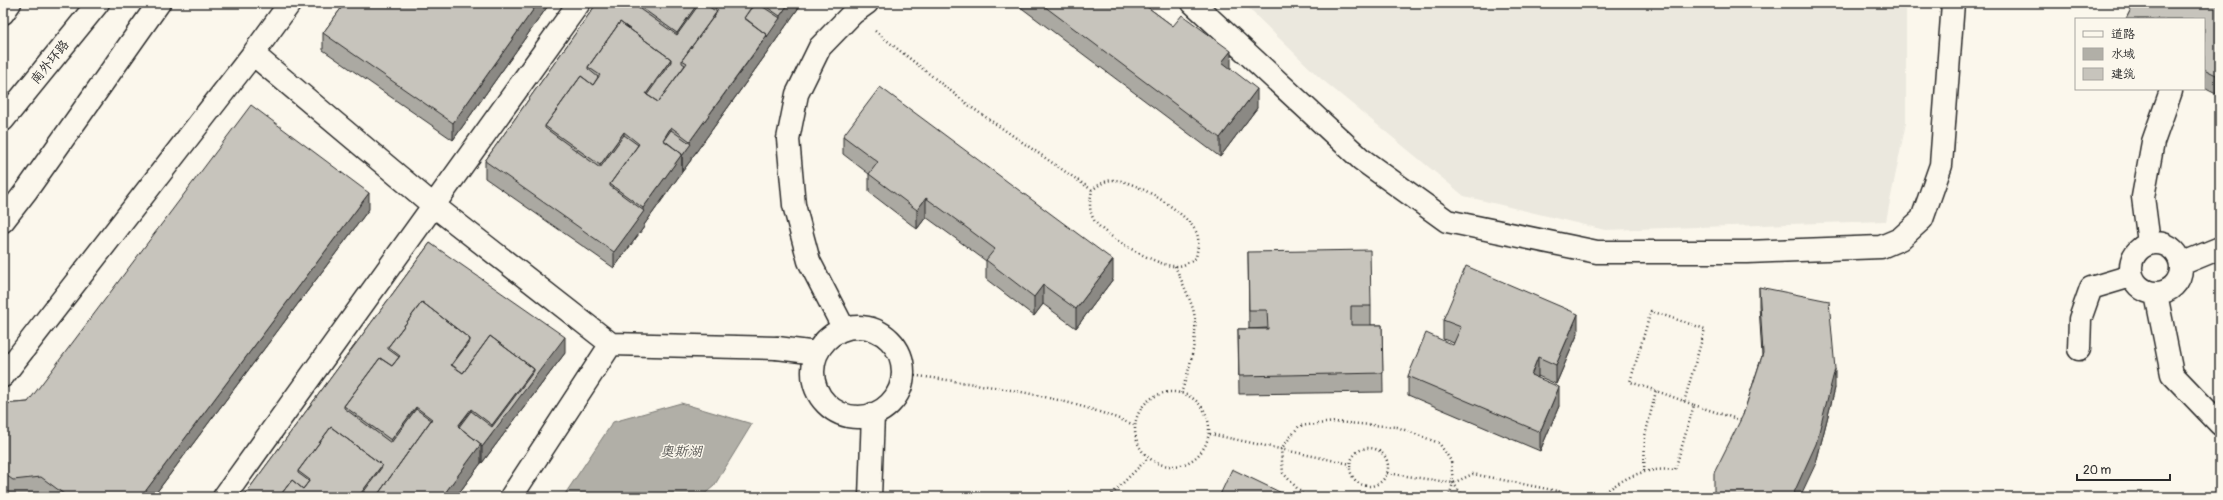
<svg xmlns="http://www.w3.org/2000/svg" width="2223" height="500" font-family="Pangolin,'LXGW WenKai TC',sans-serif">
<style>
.built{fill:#ebe8de}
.water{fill:#b1afa7;stroke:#7b7a75}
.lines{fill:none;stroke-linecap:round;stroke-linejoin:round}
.minor-casing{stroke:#2b2b2b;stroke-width:25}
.tertiary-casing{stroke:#2b2b2b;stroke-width:25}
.trunk-casing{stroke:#2b2b2b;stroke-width:25}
.path{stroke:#2b2b2b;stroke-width:2.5;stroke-dasharray:1 3;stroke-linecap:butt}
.minor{stroke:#fbf7ec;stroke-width:22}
.tertiary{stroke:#fbf7ec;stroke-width:22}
.trunk{stroke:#fbf7ec;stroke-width:22}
.wall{fill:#aba9a2;stroke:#2b2b2b}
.shaded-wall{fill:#8b8984;stroke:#2b2b2b}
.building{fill:#c7c4bc;stroke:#2b2b2b}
.labels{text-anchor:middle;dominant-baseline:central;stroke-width:3;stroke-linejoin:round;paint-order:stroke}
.street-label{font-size:13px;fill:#2b2b2b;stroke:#fbf7ec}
.water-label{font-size:14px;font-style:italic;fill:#5a5956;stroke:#fbf7ec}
</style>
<rect width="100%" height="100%" fill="#fbf7ec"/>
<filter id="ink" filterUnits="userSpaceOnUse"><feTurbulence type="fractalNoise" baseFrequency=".025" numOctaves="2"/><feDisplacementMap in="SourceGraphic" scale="8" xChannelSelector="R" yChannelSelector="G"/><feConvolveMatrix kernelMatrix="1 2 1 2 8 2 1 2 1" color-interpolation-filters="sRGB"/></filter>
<g filter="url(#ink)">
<path class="built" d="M 1243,3 L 1906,3 L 1906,123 L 1886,221 L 1605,230 L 1464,196 L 1319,77 Z"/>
<path class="water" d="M 681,403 L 752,424 L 714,486 L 701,497 L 563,497 L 613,422 Z"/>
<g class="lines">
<g class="minor-casing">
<path id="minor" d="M2131 268a25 25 0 1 1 50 0a25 25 0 1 1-50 0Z
M 2149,243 L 2143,197 L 2153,142 L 2171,91
M 2181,264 L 2220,248
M 2156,294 L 2172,374 L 2220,424
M813 372a45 45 0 1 1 90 0a45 45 0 1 1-90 0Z
M 844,329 L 809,261 L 794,205 L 788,139 L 797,94 L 820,47 L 853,13 L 867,3
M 777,348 L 817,353
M 2079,349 L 2080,319 L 2091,288 L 2131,276
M 870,497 L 873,414"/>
</g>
<g class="tertiary-casing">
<path id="tertiary" d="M 1193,3 L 1361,159 L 1447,221 L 1597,252 L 1747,252 L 1881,247 L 1900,239 L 1922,219 L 1941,165 L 1953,3
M 253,54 L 433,205 L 611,344 L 777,348
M 3,376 L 253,54 L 290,3
M 224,497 L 579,3
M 511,497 L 611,344"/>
</g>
<g class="trunk-casing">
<path id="trunk" d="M 3,13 L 10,3
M 3,120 L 98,3
M 3,221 L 27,190 L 159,3"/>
</g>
<path class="path" d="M 875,31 L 971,107 L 1092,190 C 1090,201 1088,209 1094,220 C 1102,235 1156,265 1173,266 C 1182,267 1188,263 1196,258 C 1197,250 1200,242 1197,234 C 1190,214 1135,180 1114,180 C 1105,180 1099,185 1092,190
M 1175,266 C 1181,280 1188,294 1193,309 C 1200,332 1189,372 1181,393
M 903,375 C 922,376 941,379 960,382 C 1019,390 1080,402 1134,425
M1135 429a37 37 0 1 1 74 0a37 37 0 1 1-74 0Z
M 1694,405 L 1743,421
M 1210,434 L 1350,464
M1350 467a19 19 0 1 1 38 0a19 19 0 1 1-38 0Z
M 1644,471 L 1645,436 L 1656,391
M 1387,473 L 1453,483 L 1473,474 L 1587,497
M 1453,483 L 1464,497
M 1109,497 L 1148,458
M 1305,497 L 1283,473 L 1281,449 L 1299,426 L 1335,422 L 1397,427 L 1439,443 L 1451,461 L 1453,483 L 1449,497
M 1599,497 C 1623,478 1643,467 1675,470 L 1694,405 C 1673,397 1652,389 1630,382 L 1651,311 L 1705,329 L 1684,402"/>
<use href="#minor" class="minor"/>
<use href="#tertiary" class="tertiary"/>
<use href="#trunk" class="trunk"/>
</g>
<path class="wall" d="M 345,3 L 550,3 L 453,140 L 323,50 L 323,33 Z
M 597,3 L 802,3 L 767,53 L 691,159 L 691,160 L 682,172 L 644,225 L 644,227 L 614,268 L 485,178 L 485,161 Z
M 1015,3 L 1142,3 L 1231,69 L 1257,108 L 1220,157 Z
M 2134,3 L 2220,3 L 2220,86 L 2216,94 L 2204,88 L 2204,19 L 2126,19 Z
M 843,136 L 1113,279 L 1076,328 L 1043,304 L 1034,316 L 986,279 L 986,261 L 959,241 L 926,217 L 917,229 L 869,192 L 869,174 L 843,154 Z
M 369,209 L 153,497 L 46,497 L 41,494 L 13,497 L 3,489 L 3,404 L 28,402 Z
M 430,243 L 565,353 L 482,463 L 481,463 L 456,497 L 243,497 Z
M 1248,252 L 1371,306 L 1371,325 L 1382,325 L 1383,392 L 1239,394 L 1238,329 L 1267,329 L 1267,328 L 1249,329 Z
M 1759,287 L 1835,388 L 1816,463 L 1743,415 L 1762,356 L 1759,306 Z
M 1443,320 L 1578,333 L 1556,384 L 1538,376 L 1538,378 L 1559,406 L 1540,451 L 1408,395 L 1408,376 L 1453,345 L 1454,343 L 1443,339 Z"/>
<path class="shaded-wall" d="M 538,3 L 550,3 L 453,140 L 453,123 Z
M 698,3 L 701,3 L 677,51 L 677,33 Z
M 754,3 L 756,3 L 752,26 L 744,18 Z
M 789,3 L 802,3 L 767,53 L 691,159 L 691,160 L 682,172 L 682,156 L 690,145 L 690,141 L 780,18 L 780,16 Z
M 1231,51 L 1231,70 L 1222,62 Z
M 671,59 L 671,78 L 654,102 L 646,94 Z
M 2220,68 L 2220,86 L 2216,94 L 2216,75 Z
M 1257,89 L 1257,108 L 1220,157 L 1220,138 Z
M 671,127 L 671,146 L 663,140 Z
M 624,132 L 624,151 L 600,184 L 600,165 Z
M 682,154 L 682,172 L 644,225 L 644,227 L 614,268 L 614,252 L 643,212 L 643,208 Z
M 369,193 L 369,209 L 153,497 L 141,497 Z
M 926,198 L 926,217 L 917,229 L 917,210 Z
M 1113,260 L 1113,279 L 1076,328 L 1076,309 Z
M 1043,285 L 1043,304 L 1034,316 L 1034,297 Z
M 1578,314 L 1578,333 L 1556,384 L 1556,365 Z
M 565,337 L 565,353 L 482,463 L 482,447 L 492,434 L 492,425 L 534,369 Z
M 470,339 L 470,358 L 459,373 L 451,365 Z
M 1538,357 L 1538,376 L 1531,394 L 1531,375 Z
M 1835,369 L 1835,388 L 1816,463 L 1800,497 L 1792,497 Z
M 1559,387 L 1559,406 L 1540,451 L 1540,432 Z
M 416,407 L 416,426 L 391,459 L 391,440 Z
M 471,409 L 471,428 L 466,435 L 458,426 Z
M 481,444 L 481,463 L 456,497 L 442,497 Z
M 382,465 L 382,483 L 372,497 L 358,497 Z"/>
<path class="building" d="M 345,3 L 538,3 L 453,123 L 323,33 Z
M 597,3 L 631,3 L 677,35 L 700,3 L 703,3 L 717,12 L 682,60 L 682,63 L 685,65 L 658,102 L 647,95 L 671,62 L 671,59 L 620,22 L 588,67 L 588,69 L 598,77 L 593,85 L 581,76 L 545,126 L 545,128 L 600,168 L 624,135 L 638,145 L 610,184 L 610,186 L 644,211 L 614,252 L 485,161 Z
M 635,3 L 698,3 L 677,33 Z
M 707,3 L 754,3 L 744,18 L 767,35 L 690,141 L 671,127 L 663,140 L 682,154 L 643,208 L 610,184 L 639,144 L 624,132 L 600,165 L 545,126 L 581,76 L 593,85 L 600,75 L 588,67 L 620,22 L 671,59 L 646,94 L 658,102 L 687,63 L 682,60 L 718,10 Z
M 756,3 L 757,3 L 780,18 L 767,37 L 767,35 L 745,18 Z
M 761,3 L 789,3 L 780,16 Z
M 1040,3 L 1142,3 L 1173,26 L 1182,15 L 1231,51 L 1222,62 L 1257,89 L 1220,138 Z
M 2134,3 L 2220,3 L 2220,68 L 2216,75 L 2204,69 L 2204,19 L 2126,19 Z
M 880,87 L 1113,260 L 1076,309 L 1043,285 L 1034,297 L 986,260 L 995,249 L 959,222 L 926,198 L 917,210 L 869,174 L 878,162 L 843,136 Z
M 251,105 L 369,193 L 141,497 L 68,497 L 41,477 L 13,480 L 3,473 L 3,404 L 28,402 Z
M 671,130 L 691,144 L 682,156 L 682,154 L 664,140 Z
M 430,243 L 565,337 L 482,447 L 481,446 L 481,444 L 459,427 L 471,411 L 492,427 L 534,371 L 534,369 L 490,336 L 463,373 L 452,365 L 470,341 L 470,339 L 422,302 L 388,347 L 388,349 L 399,357 L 392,366 L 380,358 L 344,406 L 344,408 L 391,443 L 416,409 L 431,420 L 376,497 L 360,497 L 382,467 L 382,465 L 331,427 L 298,471 L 298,473 L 309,481 L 303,489 L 292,480 L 279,497 L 243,497 Z
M 1370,250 L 1371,306 L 1351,306 L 1351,325 L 1382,325 L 1383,373 L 1239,376 L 1238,329 L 1268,329 L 1267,310 L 1249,310 L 1248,252 Z
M 1466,266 L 1578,314 L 1556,365 L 1538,357 L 1531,375 L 1559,387 L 1540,432 L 1408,376 L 1426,333 L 1453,345 L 1461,327 L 1443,320 Z
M 1759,287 L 1829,301 L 1835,369 L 1816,444 L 1792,497 L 1714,497 L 1714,473 L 1743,415 L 1763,353 Z
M 422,302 L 470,339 L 451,365 L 463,373 L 490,336 L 534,369 L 492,425 L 471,409 L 458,426 L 481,444 L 442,497 L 376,497 L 432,419 L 416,407 L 391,440 L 344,406 L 380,358 L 392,366 L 400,356 L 388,347 Z
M 331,427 L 382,465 L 358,497 L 279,497 L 292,480 L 303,489 L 310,480 L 298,471 Z
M 1232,469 L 1290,497 L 1219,497 Z"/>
</g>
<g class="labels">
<g class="street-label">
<text transform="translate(50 62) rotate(-51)">南外环路</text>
</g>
<g class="water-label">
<text x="681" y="451">奥斯湖</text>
</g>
</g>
<rect width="2223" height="500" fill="none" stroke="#fbf7ec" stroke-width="16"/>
<rect x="8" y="8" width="2207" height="484" fill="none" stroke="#2b2b2b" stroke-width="1.5" filter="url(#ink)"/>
<rect x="2075" y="18" width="130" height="72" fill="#fbf7ec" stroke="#a8a59f"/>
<rect x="2083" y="31" width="20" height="6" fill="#fbf7ec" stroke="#a8a59f"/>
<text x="2111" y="38" font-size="12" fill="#2b2b2b">道路</text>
<rect x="2083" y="48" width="20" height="12" fill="#b1afa7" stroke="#a8a59f"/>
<text x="2111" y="58" font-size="12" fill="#2b2b2b">水域</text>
<rect x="2083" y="68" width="20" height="12" fill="#c7c4bc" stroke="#a8a59f"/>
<text x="2111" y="78" font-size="12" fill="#2b2b2b">建筑</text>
<path d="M2077 474v6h93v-6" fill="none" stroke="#2b2b2b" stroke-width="2"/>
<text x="2083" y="474" font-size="12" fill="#2b2b2b" stroke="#fbf7ec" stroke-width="3" paint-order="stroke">20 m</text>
</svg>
